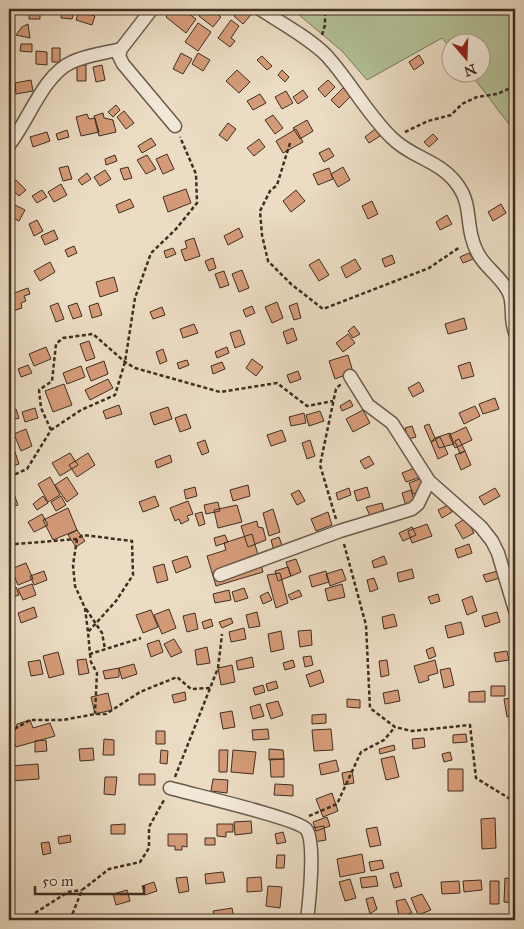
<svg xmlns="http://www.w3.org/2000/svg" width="524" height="929" font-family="'IM FELL Great Primer',serif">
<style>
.green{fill:#b3c196;stroke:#79785c}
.building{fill:#d59b78;stroke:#3f2f21}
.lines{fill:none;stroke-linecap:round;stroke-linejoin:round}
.minor-casing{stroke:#6a5a4a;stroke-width:15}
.path{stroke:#3f2f21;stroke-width:2.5;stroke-dasharray:4 2.5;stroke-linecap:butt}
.minor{stroke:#f2e8d8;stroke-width:12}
</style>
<rect width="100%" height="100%" fill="#ebdcc3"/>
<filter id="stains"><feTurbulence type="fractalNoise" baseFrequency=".004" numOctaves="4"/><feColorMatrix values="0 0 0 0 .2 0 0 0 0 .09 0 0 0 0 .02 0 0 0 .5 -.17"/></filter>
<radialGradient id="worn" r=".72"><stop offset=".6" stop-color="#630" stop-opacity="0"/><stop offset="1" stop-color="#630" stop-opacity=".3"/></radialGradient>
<path class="green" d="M 292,9 L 515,9 L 515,132 L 470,73 L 482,72 L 482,42 L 452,42 L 451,49 L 442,38 L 367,80 L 342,51 Z"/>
<path class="building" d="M 29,9 L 40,9 L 40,19 L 29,19 Z
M 172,9 L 182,9 L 196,19 L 186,33 L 166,17 Z
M 205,9 L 210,9 L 221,17 L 213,27 L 199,16 Z
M 241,9 L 255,10 L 243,24 L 234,16 Z
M 62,11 L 74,13 L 72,19 L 61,18 Z
M 79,11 L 95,16 L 92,25 L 76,20 Z
M 231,20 L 239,26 L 231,38 L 235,41 L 230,47 L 218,38 Z
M 198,23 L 211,32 L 198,51 L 185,42 Z
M 28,24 L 30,38 L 16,35 L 22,27 Z
M 21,44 L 32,44 L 32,52 L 20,51 Z
M 52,48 L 60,48 L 60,62 L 52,62 Z
M 36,51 L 47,52 L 47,65 L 36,64 Z
M 181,53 L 192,59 L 183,74 L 173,69 Z
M 198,53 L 210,60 L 203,71 L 192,64 Z
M 419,55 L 424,63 L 414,70 L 409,62 Z
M 262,56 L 272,66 L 267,70 L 257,60 Z
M 77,65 L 86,65 L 86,81 L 77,81 Z
M 102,65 L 105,80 L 96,82 L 93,67 Z
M 237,70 L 250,82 L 239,93 L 226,81 Z
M 282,70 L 289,77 L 285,82 L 278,75 Z
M 31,80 L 33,91 L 16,94 L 15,83 Z
M 328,80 L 335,87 L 325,97 L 318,89 Z
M 343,88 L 351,96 L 339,108 L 331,100 Z
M 303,90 L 308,97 L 298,104 L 293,97 Z
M 286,91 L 293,103 L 282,109 L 275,97 Z
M 260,94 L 266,103 L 253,110 L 247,101 Z
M 116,105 L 120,110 L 113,117 L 108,112 Z
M 124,111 L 134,123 L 126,129 L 117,117 Z
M 103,113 L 104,118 L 113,120 L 116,132 L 99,136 L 94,116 Z
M 87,114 L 89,119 L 95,118 L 99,132 L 81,136 L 76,117 Z
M 273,115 L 283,128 L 275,134 L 265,120 Z
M 307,120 L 313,131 L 300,139 L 293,128 Z
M 228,123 L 236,129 L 227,141 L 219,135 Z
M 296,129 L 303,142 L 283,153 L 276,141 Z
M 375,129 L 380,136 L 369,143 L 365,137 Z
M 67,130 L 69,137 L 58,140 L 56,134 Z
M 47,132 L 50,141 L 33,147 L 30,137 Z
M 433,134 L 438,139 L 429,147 L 424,142 Z
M 151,138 L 156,145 L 142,153 L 138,146 Z
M 259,139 L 265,147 L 254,156 L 247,148 Z
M 329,148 L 334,156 L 324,162 L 319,153 Z
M 167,154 L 174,169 L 163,174 L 156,159 Z
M 115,155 L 117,161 L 106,165 L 105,159 Z
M 147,155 L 156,169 L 146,174 L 137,160 Z
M 68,166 L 72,179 L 63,181 L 59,168 Z
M 128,167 L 132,178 L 124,180 L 120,169 Z
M 343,167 L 350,180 L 338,187 L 331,174 Z
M 329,168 L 333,179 L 318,185 L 313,174 Z
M 105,170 L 111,179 L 100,186 L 94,177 Z
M 87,173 L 91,179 L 82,185 L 78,180 Z
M 16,180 L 26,190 L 19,196 L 9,187 Z
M 61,184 L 67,195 L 54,202 L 48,192 Z
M 186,189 L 191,203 L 168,212 L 163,197 Z
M 42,190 L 47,197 L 37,203 L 32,196 Z
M 296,190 L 305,201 L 291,212 L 283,201 Z
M 130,199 L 134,207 L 119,213 L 116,205 Z
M 372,201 L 378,214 L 368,219 L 362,206 Z
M 9,202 L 25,210 L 19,221 L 9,216 Z
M 501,204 L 506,213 L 493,221 L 488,212 Z
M 447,215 L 452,224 L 440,230 L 436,222 Z
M 37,220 L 43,231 L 34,236 L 29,224 Z
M 239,228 L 243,237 L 228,245 L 224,236 Z
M 54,230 L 58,239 L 45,245 L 41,236 Z
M 194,238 L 200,256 L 185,261 L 181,250 L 187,248 L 185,241 Z
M 74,246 L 77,253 L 68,257 L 65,250 Z
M 173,248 L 176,254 L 166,258 L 164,251 Z
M 469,253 L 473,259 L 463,263 L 460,257 Z
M 392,255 L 395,263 L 385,267 L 382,259 Z
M 213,258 L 216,268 L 209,271 L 205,261 Z
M 319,259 L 329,275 L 319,281 L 309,265 Z
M 355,259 L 361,269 L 346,278 L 341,267 Z
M 50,262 L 55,272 L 40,281 L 34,271 Z
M 242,270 L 249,288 L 239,292 L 232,274 Z
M 224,271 L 229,285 L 220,288 L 215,274 Z
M 114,277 L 118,291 L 100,297 L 96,282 Z
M 28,288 L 30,294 L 24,296 L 26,301 L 21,303 L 22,308 L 13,311 L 9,295 Z
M 277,302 L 283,318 L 272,323 L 265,307 Z
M 58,303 L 64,319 L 56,322 L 50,306 Z
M 77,303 L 82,316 L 73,319 L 68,306 Z
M 98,303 L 102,315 L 92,318 L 89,306 Z
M 297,303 L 301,318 L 294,320 L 289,306 Z
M 252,306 L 255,313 L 246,317 L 243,310 Z
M 162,307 L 165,315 L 153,319 L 150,312 Z
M 464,318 L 467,329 L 448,334 L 445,324 Z
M 194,324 L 198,333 L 183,338 L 180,329 Z
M 354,326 L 360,334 L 353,338 L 348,331 Z
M 293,328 L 297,340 L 287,344 L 283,332 Z
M 240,330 L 245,344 L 235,348 L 230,333 Z
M 348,334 L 355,343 L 343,352 L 336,343 Z
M 89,341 L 95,358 L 86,361 L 80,344 Z
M 46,347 L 51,359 L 34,366 L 29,354 Z
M 227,347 L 229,353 L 217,358 L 215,352 Z
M 163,349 L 167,361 L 160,364 L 156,352 Z
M 348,355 L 353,372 L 335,379 L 329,361 Z
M 252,359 L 263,367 L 256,376 L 246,368 Z
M 187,360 L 189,365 L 179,369 L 177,363 Z
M 104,361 L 108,374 L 91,381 L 86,368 Z
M 222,362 L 225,369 L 213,374 L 211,366 Z
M 470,362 L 474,376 L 462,379 L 458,366 Z
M 28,365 L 32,373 L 21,377 L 18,369 Z
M 81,366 L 85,377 L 67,384 L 63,373 Z
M 298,371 L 301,379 L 290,383 L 287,375 Z
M 108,379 L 113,388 L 90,400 L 85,390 Z
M 419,382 L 424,391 L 413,397 L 408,388 Z
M 64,384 L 72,405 L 53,412 L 45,391 Z
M 495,398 L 499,409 L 483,414 L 479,404 Z
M 350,400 L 353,406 L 342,411 L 340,406 Z
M 119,405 L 122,414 L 106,419 L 103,411 Z
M 475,406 L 480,416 L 464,424 L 459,413 Z
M 168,407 L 172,419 L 154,425 L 150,413 Z
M 35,408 L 38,418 L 25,422 L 22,412 Z
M 16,409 L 19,418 L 9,421 L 9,412 Z
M 363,410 L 370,423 L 353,432 L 346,419 Z
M 320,411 L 324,421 L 309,426 L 306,415 Z
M 304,413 L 306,423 L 291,426 L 289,417 Z
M 186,414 L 191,428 L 180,432 L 175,418 Z
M 429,424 L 435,438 L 431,442 L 424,426 Z
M 412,426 L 416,437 L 408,439 L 405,428 Z
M 466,427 L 472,440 L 455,448 L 449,435 Z
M 26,429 L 32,446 L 21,451 L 14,434 Z
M 282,430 L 286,441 L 271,446 L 267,435 Z
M 450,433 L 454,444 L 439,448 L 435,438 Z
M 440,437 L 448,454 L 438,459 L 431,442 Z
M 459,439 L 465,451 L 460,454 L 455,441 Z
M 205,440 L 209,452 L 202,455 L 197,443 Z
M 310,440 L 315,456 L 307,459 L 302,443 Z
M 14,449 L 19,464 L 9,467 L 9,451 Z
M 465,451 L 471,465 L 461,470 L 455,455 Z
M 70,453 L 78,465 L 60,476 L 52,463 Z
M 88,453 L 95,465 L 77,477 L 69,465 Z
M 170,455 L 172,462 L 157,468 L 155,461 Z
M 369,456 L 374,464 L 365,469 L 360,461 Z
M 417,467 L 421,477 L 406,482 L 402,473 Z
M 50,477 L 60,495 L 48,502 L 38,484 Z
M 67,477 L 78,494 L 67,502 L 55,485 Z
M 425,477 L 429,488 L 413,494 L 409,483 Z
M 248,485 L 250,496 L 233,501 L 230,490 Z
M 195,487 L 197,496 L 186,499 L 184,490 Z
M 367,487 L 370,497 L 357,501 L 354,491 Z
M 349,488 L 351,495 L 338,500 L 336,493 Z
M 495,488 L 500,496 L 484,505 L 479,497 Z
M 299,490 L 305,501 L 297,505 L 291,494 Z
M 411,490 L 415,503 L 406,506 L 402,493 Z
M 14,494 L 18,505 L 9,508 L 9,496 Z
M 43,496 L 48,503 L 37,510 L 33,504 Z
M 61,496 L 66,505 L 56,511 L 51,502 Z
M 155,496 L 159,506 L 143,512 L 139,502 Z
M 188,501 L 193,514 L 187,516 L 189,520 L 181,524 L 179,519 L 175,521 L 170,508 Z
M 218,502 L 220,511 L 206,514 L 204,505 Z
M 382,503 L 385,514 L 371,518 L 366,507 Z
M 237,505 L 242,522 L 218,528 L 214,510 Z
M 448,505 L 452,512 L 442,518 L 438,510 Z
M 68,508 L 77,530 L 53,540 L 43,520 Z
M 273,509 L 280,532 L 269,536 L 263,513 Z
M 202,512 L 205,524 L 199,526 L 195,514 Z
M 328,512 L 332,525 L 316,531 L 311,519 Z
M 42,514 L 48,525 L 34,532 L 28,522 Z
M 466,518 L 474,533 L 463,539 L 455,525 Z
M 257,521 L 258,527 L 263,528 L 266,540 L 248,547 L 241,526 Z
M 427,524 L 432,536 L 412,543 L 408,531 Z
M 412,527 L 416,535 L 403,541 L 399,533 Z
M 77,530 L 85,541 L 76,547 L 68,535 Z
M 252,534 L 263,572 L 216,586 L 207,556 L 226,550 L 224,543 Z
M 225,535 L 228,542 L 216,546 L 214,538 Z
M 279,537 L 283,548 L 274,551 L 271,540 Z
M 469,544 L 472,553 L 458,558 L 455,549 Z
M 187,556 L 191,567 L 176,573 L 172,561 Z
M 384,556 L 387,564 L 374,568 L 372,561 Z
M 296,559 L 301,572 L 291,576 L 286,562 Z
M 9,560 L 15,578 L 9,581 Z
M 26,563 L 33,579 L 18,585 L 11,569 Z
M 164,564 L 168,580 L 157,583 L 153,567 Z
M 288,567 L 291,576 L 278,581 L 275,571 Z
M 342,569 L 346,580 L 330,586 L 326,574 Z
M 412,569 L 414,578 L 399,582 L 397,573 Z
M 44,571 L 47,580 L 34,585 L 30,576 Z
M 326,571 L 329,582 L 312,587 L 309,576 Z
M 498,571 L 500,578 L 486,582 L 483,575 Z
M 280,573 L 288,603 L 276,608 L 267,575 Z
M 374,578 L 378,589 L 370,592 L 367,580 Z
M 32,584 L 36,595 L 23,600 L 18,589 Z
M 342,584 L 345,597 L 328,601 L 325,589 Z
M 16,587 L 19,595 L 9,598 L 9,589 Z
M 244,588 L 248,598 L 235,602 L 232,592 Z
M 229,590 L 231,600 L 215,603 L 213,594 Z
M 299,590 L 302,596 L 291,600 L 288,595 Z
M 268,592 L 272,600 L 263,604 L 260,596 Z
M 438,594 L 440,601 L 431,604 L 428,597 Z
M 472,596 L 477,611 L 467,615 L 462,600 Z
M 34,607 L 37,617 L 21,623 L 18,613 Z
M 169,609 L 176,628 L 162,634 L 154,615 Z
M 151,610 L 158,627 L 143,633 L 136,615 Z
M 257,612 L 260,626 L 249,628 L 246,615 Z
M 497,612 L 500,622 L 485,627 L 482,616 Z
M 195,613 L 198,629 L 187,632 L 183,616 Z
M 394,614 L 397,626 L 384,629 L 382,617 Z
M 231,618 L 233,623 L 222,628 L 219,622 Z
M 211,619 L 213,626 L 204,629 L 202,622 Z
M 461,622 L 464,634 L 448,638 L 445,626 Z
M 244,628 L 246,639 L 231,642 L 229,632 Z
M 311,630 L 312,645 L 300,647 L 298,631 Z
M 281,631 L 284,649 L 271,652 L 268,634 Z
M 174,639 L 182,652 L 171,657 L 164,644 Z
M 159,640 L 163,652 L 151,657 L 147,644 Z
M 207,647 L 210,663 L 197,665 L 195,650 Z
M 433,647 L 436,656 L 429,659 L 426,650 Z
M 507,651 L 509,660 L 496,662 L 494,653 Z
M 58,652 L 64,674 L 49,678 L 43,656 Z
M 311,656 L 313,665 L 305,667 L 303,657 Z
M 252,657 L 254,667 L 238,670 L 236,661 Z
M 86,659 L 89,673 L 79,675 L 77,660 Z
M 40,660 L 43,674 L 31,676 L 28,662 Z
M 293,660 L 295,667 L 285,670 L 283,663 Z
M 387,660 L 389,675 L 381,677 L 379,661 Z
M 435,660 L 438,673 L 428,676 L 429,680 L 419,683 L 414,666 Z
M 134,664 L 137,674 L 122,679 L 119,668 Z
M 232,665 L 235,682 L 221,685 L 218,668 Z
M 119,668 L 119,677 L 105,679 L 103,671 Z
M 450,668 L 454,685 L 444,688 L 440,670 Z
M 320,670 L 324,682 L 310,687 L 306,675 Z
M 276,681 L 278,688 L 268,691 L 266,684 Z
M 263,685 L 265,692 L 255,695 L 253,688 Z
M 491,686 L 505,686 L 505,696 L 491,696 Z
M 398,690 L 400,701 L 385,704 L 383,693 Z
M 485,691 L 485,702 L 469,702 L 469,692 Z
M 185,692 L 186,700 L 174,703 L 172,695 Z
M 108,693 L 112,710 L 95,714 L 91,697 Z
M 513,698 L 515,715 L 507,717 L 504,699 Z
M 347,699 L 360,700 L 360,708 L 347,707 Z
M 278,701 L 283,715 L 271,719 L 266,704 Z
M 260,704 L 264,716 L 253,719 L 250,707 Z
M 232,711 L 235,727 L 223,729 L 220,713 Z
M 326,714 L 326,723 L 312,724 L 312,715 Z
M 30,720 L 33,728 L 50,723 L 55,736 L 16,747 L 11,733 L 15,731 L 17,724 Z
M 268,729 L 269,739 L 253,740 L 252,730 Z
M 331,729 L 333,750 L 314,751 L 312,730 Z
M 156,731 L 165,731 L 165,744 L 156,744 Z
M 466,734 L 467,742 L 453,743 L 453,735 Z
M 424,738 L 425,747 L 413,749 L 412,739 Z
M 104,739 L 114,740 L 114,755 L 103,755 Z
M 46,740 L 47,751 L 35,752 L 35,741 Z
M 394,745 L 395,750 L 380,754 L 379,749 Z
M 93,748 L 94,760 L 80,761 L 79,749 Z
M 269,749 L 283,750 L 284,759 L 269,760 Z
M 161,750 L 168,751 L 167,764 L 160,763 Z
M 219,750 L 228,750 L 227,772 L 219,772 Z
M 233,750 L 256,752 L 253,774 L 231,772 Z
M 450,752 L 452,760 L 444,762 L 442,754 Z
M 394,756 L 399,777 L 386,780 L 381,759 Z
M 270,759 L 284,759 L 284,777 L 271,777 Z
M 336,760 L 339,771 L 321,775 L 319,764 Z
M 38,764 L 39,779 L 11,781 L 10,766 Z
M 448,769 L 463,769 L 463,791 L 448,791 Z
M 352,771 L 354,783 L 344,785 L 342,773 Z
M 139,774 L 155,774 L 155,785 L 139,785 Z
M 105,777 L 117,777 L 115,795 L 104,794 Z
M 213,779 L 228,780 L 227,793 L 211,791 Z
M 275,784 L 293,785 L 293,796 L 274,795 Z
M 332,793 L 338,811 L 323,817 L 316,799 Z
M 327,817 L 330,826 L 316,831 L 313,822 Z
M 495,818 L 496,848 L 482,849 L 481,819 Z
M 251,821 L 252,833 L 235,835 L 234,822 Z
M 125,824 L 125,834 L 111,834 L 111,825 Z
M 217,824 L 233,824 L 233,832 L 226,832 L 226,837 L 217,836 Z
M 324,826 L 326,840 L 307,843 L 305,829 Z
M 377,827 L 381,845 L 370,847 L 366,829 Z
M 283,832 L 286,842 L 277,844 L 275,834 Z
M 168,834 L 187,834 L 187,847 L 182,846 L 182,850 L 175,850 L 175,846 L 168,846 Z
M 70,835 L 71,842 L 59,844 L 58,837 Z
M 205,838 L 215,838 L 215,845 L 205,845 Z
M 49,842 L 51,853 L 43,855 L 41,843 Z
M 362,854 L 365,872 L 340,877 L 337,859 Z
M 277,855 L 285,855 L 284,868 L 276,868 Z
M 382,860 L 384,868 L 371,871 L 369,862 Z
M 223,872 L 225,882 L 206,884 L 205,874 Z
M 398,872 L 402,886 L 394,888 L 390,874 Z
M 376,876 L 378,886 L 362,888 L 360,878 Z
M 187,877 L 189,891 L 179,893 L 176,878 Z
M 261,877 L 262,891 L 247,892 L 247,878 Z
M 505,878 L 515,879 L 515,903 L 504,902 Z
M 350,879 L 356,898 L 345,901 L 339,882 Z
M 481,880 L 482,890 L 464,892 L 463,881 Z
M 459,881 L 460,893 L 442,894 L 441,882 Z
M 490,881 L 499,881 L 499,904 L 490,904 Z
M 154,882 L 157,891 L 145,895 L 142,886 Z
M 268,886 L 282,887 L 280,908 L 266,906 Z
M 127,890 L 130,901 L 116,905 L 113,894 Z
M 422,894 L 431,910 L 418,915 L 411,898 Z
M 373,897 L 377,909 L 370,914 L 366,899 Z
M 405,899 L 412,913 L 399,916 L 396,901 Z
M 232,908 L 234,918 L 215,920 L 213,911 Z"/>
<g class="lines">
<g class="minor-casing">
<path id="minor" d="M 152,9 L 121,49 L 119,56 L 123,64 L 175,126
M 260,9 C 281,23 308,37 326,55 C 350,81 367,114 392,138 C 413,159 441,160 459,187 C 470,203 467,220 472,238 C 479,266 497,271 508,291 C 515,303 509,319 515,332
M 9,145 C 29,120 43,75 72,62 C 86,55 105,53 121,49
M 350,376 L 368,405 L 392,423 L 429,481 L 481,527 L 492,541 L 498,553 L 515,610
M 220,575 L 340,531 L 412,509 L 418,504 L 429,481
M 170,788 C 191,794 296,818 306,829 C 316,841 309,904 307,920"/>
</g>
<path class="path" d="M 322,35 L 325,25 L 325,9
M 405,132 L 428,121 L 451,115 L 462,104 L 477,97 L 497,94 L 515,86
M 290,143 L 277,185 L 270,191 L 260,211 L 262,235 L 268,261 L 291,284 L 323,309 L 429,268 L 460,247
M 51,430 L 41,408 L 39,390 L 52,381 L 56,344 L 63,338 L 93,334 L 125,362 L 135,368 L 220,392 L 277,383 L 307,406 L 333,401
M 9,477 L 27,469 L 51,430 L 81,410 L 115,395 L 125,362 L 135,298 L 151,253 L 176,229 L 197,203 L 196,174 L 180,137
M 336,519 L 320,465 L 336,389 L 341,384
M 77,539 L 73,565 L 75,586 L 85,608 L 88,632
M 9,541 L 16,544 L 77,539 L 83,535 L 132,541 L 133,575 L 116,601 L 88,632 L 90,654 L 141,638
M 344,544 L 366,625 L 370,708 L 395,727 L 412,731 L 470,725 L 476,778 L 515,802
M 86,609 L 102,633 L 105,649
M 9,646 L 14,660 L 9,674
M 90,654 L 91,662 L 97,673 L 95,713
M 9,732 L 30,720 L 63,720 L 95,714 L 106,714 L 140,692 L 177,677 L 191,689 L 210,688
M 175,777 L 218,668 L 222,634
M 309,816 L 337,804 L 361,752 L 384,740 L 395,727
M 24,920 L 68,892 L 82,890
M 70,920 L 82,890 L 109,869 L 140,862 L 149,848 L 149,827 L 164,800"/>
<use href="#minor" class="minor"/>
</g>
<rect width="524" height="929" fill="none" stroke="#ebdcc3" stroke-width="30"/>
<rect x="10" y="10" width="504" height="909" fill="none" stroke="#3f2f21" stroke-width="2.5"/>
<rect x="15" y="15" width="494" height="899" fill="none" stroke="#3f2f21"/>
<g transform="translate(466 58) rotate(161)"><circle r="24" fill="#f2e8d8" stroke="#aa9e8f"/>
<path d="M0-4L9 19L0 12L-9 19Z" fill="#8f2418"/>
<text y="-8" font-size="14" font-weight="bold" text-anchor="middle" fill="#3f2f21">N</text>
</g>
<path d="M35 886v8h109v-8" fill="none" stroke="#3f2f21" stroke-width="2.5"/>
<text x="42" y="886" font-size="15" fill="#3f2f21" stroke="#f2e8d8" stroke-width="4" paint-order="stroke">50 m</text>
<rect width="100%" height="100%" filter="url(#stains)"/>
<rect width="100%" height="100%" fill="url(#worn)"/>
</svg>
